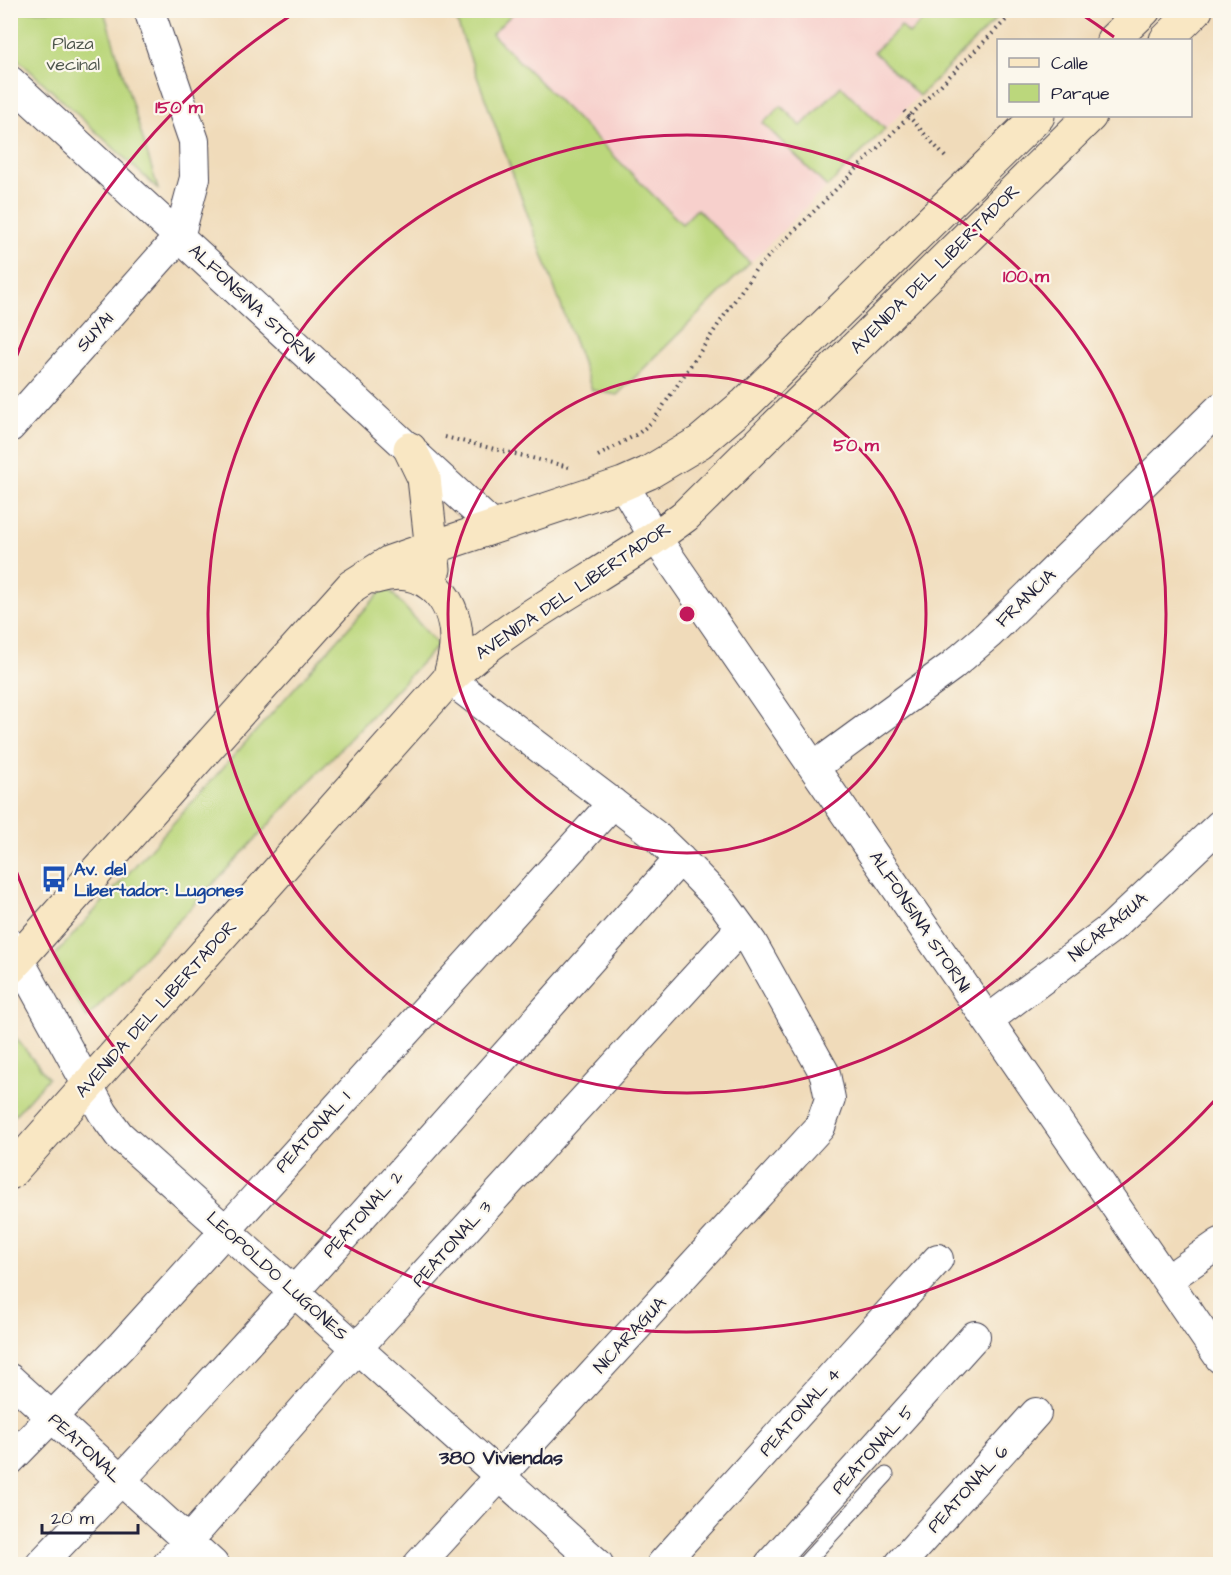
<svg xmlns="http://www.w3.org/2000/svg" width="1231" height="1575" font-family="'Architects Daughter',sans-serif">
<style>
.built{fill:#f7d0cc}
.green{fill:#bbd77c;stroke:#6e7c5c;stroke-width:1.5}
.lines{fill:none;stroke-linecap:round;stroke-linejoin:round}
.lane-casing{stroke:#413e4e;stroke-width:17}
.street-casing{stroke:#413e4e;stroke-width:32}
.secondary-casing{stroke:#413e4e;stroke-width:35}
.path{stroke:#413e4e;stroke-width:4;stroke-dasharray:1.5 4.5;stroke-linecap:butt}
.lane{stroke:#fff;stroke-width:15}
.street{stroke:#fff;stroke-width:30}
.secondary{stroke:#f9e7c3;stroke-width:33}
.ring{fill:none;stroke:#c2185b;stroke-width:3}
.labels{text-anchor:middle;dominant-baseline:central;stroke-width:4.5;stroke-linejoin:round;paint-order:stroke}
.park-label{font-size:18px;fill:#50584e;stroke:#fbf7ec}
.street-label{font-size:18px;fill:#22223b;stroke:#fbf7ec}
.transit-label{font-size:18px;font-weight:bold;fill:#164399;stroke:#fbf7ec;text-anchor:start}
.neighbourhood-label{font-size:20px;font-weight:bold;fill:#22223b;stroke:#fbf7ec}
.centre{fill:#c2185b;stroke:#fbf7ec;stroke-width:3}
.ring-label{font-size:18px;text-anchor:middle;font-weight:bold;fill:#c2185b;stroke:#fbf7ec;stroke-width:4.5;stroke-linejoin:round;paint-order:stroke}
</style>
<rect width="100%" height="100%" fill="#fbf7ec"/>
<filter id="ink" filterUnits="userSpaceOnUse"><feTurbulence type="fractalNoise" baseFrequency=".0167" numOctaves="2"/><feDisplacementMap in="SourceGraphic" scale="12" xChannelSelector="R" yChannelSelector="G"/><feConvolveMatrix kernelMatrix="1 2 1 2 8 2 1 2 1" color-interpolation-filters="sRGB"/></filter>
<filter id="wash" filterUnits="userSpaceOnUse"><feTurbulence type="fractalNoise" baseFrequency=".008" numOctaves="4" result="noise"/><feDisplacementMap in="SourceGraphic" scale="24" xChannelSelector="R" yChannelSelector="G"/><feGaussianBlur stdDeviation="1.35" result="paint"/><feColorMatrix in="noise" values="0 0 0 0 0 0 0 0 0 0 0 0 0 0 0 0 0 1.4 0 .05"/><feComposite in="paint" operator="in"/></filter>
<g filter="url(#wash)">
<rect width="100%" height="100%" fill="#f0dbba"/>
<path class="built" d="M453,11v-1l551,1 -387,384 -25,-5z"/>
<path class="green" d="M933,10l71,1 -85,85 -45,-44 27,-26 8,8z
M10,11h94l54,178 -147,-136z
M453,11h62l-23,23 190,190 15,-15 53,54 -133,132 -25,-5z
M841,86l44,43 -58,58 -64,-64 18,-17 20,20z
M386,586l52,59 -351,373 -33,-62z
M11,1032l37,46 -37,41z"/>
</g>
<g filter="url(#ink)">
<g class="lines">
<g class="lane-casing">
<path id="lane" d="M804,1564l82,-89"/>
</g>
<g class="street-casing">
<path id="street" d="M10,81l484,446
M10,427l169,-190 16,-59 -1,-37 -45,-131
M623,484l26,44 571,830
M814,767l138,-101 36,-31 232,-227
M10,944l93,169 16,22 479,429
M988,1020l123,-92 109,-103
M1167,1280l53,-37
M10,1379l203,185
M10,1460l110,-113 493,-544
M41,1564c219,-228 428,-469 639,-705
M168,1564l189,-216 384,-420
M419,1564l401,-437 10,-28 -5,-25 -73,-131 -29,-40 -34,-35 -33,-32 -207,-157
M662,1564l276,-305
M770,1564l205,-228
M900,1564l136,-151"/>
</g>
<g class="secondary-casing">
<path id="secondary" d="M1113,40l31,-30
M1166,40l30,-30
M410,449l14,29 10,91
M376,577c44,-15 79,17 80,61 1,14 -3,27 -7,41
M10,968l342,-382 38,-24 20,-7 213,-71 25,-11 52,-31 46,-39 292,-287
M10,1173l439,-494c70,-66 160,-105 236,-163l405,-400"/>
</g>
<path class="path" d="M904,111l43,48
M445,437l124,30
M598,456l41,-23 14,-12 103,-152 260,-259"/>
<use href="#lane" class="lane"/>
<use href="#street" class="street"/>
<use href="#secondary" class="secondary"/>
</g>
</g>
<g class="ring">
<circle cx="687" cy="614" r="239"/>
<circle cx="687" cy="614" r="479"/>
<path d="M1216 1099A718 718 0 0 1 12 860M12 368A718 718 0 0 1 296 12M1078 12A718 718 0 0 1 1114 37"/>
</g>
<defs>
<g id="bus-bare" transform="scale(2.07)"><path d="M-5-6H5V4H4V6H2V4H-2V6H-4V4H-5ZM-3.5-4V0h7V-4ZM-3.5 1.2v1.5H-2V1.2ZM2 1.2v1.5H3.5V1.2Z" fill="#1a4fb4" stroke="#fbf7ec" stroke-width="2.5" paint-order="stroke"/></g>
</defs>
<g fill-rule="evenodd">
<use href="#bus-bare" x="54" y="879"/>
</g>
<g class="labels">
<g class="park-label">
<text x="73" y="43">Plaza<tspan x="73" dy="21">vecinal</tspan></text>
</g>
<g class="street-label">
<text transform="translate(935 269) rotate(-45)">AVENIDA DEL LIBERTADOR</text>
<text transform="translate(252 304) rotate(43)">ALFONSINA STORNI</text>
<text transform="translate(95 332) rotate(-48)">SUYAI</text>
<text transform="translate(573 591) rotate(-34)">AVENIDA DEL LIBERTADOR</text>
<text transform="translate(1026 598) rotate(-44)">FRANCIA</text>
<text transform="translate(920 922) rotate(56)">ALFONSINA STORNI</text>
<text transform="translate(1108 927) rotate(-40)">NICARAGUA</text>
<text transform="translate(156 1009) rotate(-48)">AVENIDA DEL LIBERTADOR</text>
<text transform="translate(313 1132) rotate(-48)">PEATONAL 1</text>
<text transform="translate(363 1214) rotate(-48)">PEATONAL 2</text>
<text transform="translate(452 1244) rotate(-48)">PEATONAL 3</text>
<text transform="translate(277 1276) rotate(42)">LEOPOLDO LUGONES</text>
<text transform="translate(630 1335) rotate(-47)">NICARAGUA</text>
<text transform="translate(800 1412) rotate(-48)">PEATONAL 4</text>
<text transform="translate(85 1448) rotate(43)">PEATONAL</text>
<text transform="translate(873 1450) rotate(-48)">PEATONAL 5</text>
<text transform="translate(968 1489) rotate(-48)">PEATONAL 6</text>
</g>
<g class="transit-label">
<text x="74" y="869">Av. del<tspan x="74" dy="21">Libertador: Lugones</tspan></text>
</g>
<g class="neighbourhood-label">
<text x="501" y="1458">380 Viviendas</text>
</g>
</g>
<circle cx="687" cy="614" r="9" class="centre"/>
<g class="ring-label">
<text x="179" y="113">150 m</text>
<text x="1026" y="282">100 m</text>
<text x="856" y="451">50 m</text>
</g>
<rect width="1231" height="1575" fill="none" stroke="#fbf7ec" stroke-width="36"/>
<rect x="997" y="39" width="195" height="78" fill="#fbf7ec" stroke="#a4a2a5" stroke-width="1.5"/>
<rect x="1009" y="58" width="30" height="9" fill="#f9e7c3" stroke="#a4a2a5" stroke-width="1.5"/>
<text x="1051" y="69" font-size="18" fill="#22223b">Calle</text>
<rect x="1009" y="84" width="30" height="18" fill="#bbd77c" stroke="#a4a2a5" stroke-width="1.5"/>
<text x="1051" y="99" font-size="18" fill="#22223b">Parque</text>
<path d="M42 1524v9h96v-9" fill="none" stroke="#22223b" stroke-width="3"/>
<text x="51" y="1524" font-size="18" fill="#22223b" stroke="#fbf7ec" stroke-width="4.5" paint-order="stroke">20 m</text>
</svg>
